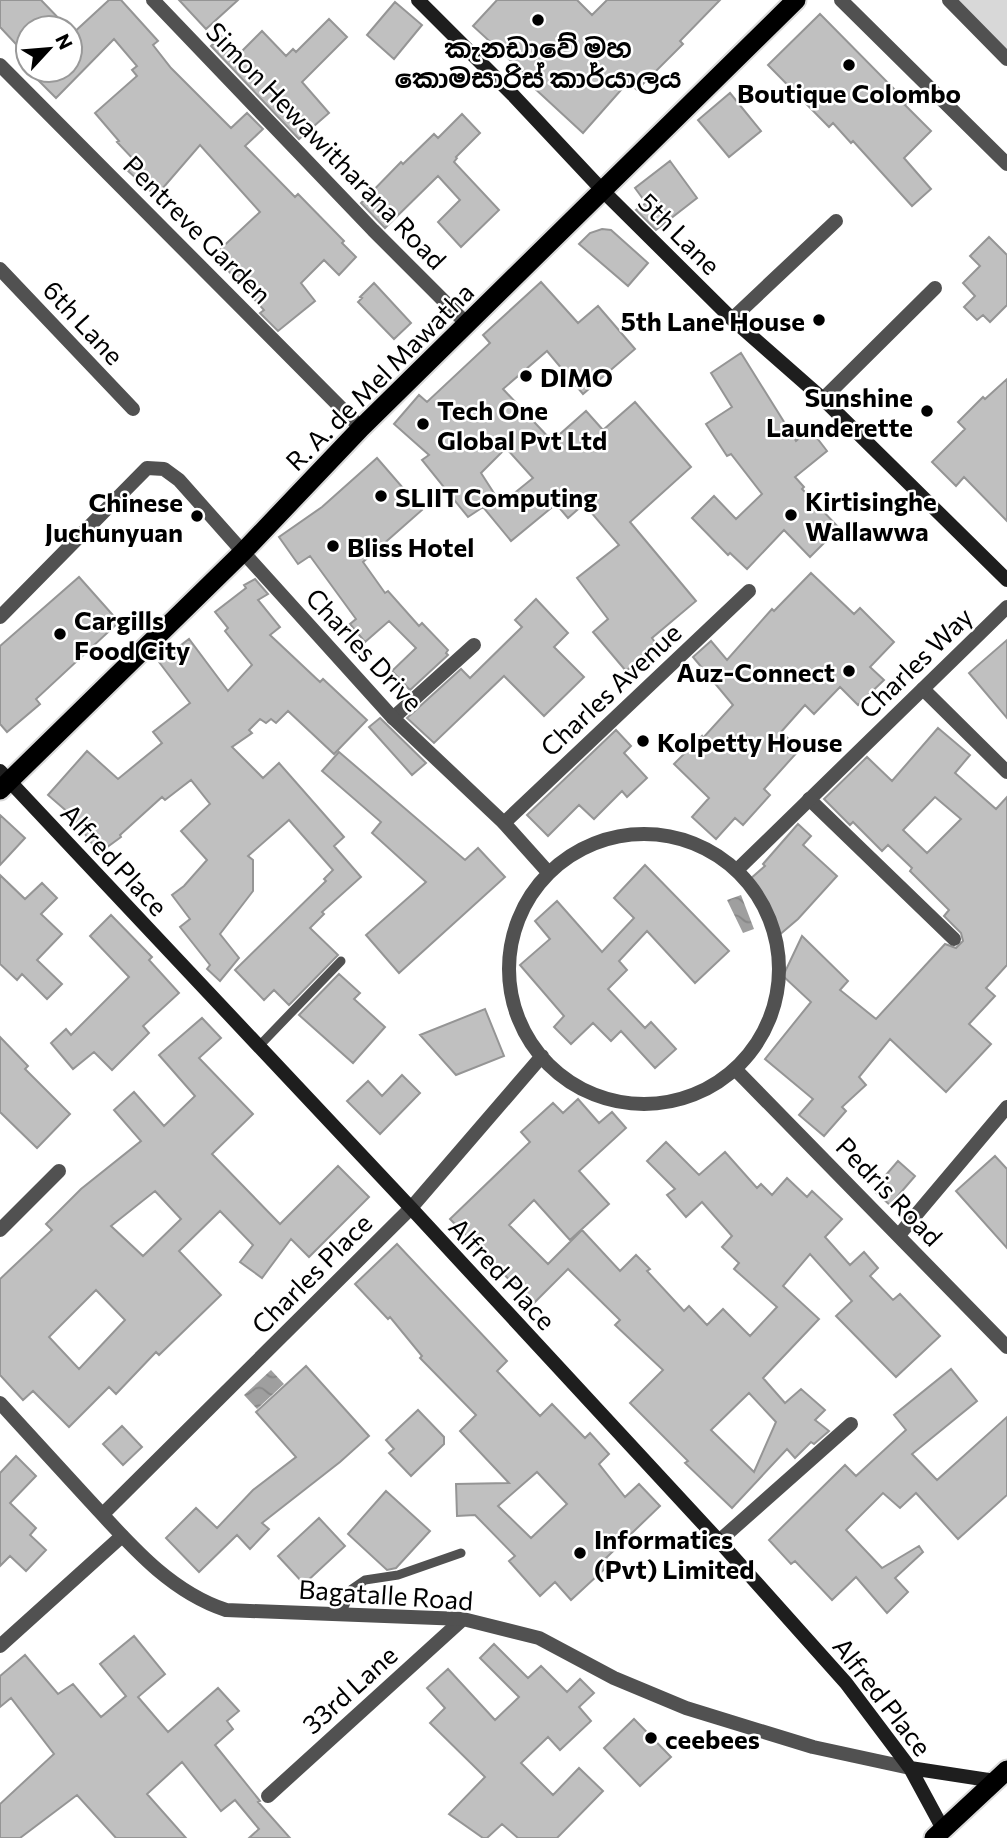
<svg xmlns="http://www.w3.org/2000/svg" width="1007" height="1838" font-family="Commissioner,'Noto Sans Sinhala',sans-serif">
<style>
.garden{fill:#d8d8d8}
.water{fill:url(#water-waves)}
.building{fill:#c0c0c0;stroke:#959595;stroke-width:2;fill-rule:evenodd}
.lines{fill:none;stroke-linecap:round;stroke-linejoin:round}
.trunk-casing{stroke:#dbdbdb;stroke-width:23}
.service{stroke:#515151;stroke-width:9}
.minor{stroke:#515151;stroke-width:14}
.tertiary{stroke:#515151;stroke-width:14}
.secondary{stroke:#1e1e1e;stroke-width:14}
.trunk{stroke:#000;stroke-width:19}
.poi-dot{fill:#000;stroke:#fff;stroke-width:2.5}
.labels{text-anchor:middle;dominant-baseline:central;stroke-width:5;stroke-linejoin:round;paint-order:stroke}
.poi-label{font-size:26px;font-weight:bold;fill:#000;stroke:#fff;text-anchor:start}
.street-label{font-size:26px;fill:#000;stroke:#fff}
</style>
<defs>
<pattern id="water-waves" width="16" height="10" patternUnits="userSpaceOnUse" patternTransform="scale(1.75)"><rect width="16" height="10" fill="#9f9f9f"/><path d="M0 5q4-4 8 0t8 0" fill="none" stroke="#878787"/></pattern>
</defs>
<rect width="100%" height="100%" fill="#fff"/>
<path class="garden" d="M943,0h64v66l-65,-65z"/>
<path class="water" d="M741,895l13,34 -11,4 -16,-33z
M271,1370l13,14 -27,25 -13,-14z"/>
<path class="building" d="M0,0h41l27,28h-40v29l-28,-30z
M109,0h12l37,41 -5,4 18,23 60,60 16,-15 16,16 -18,17 50,51 3,-3 46,47 -2,2 14,14 -17,18 -15,-15 -23,23 14,18 -37,30 -18,-18 4,-3 -50,-55 46,-43 -60,-67 -44,51 -28,-25 8,-9 -19,-20 2,-1 -24,-28 42,-37 -5,-6 5,-4 -23,-27 -58,59 -28,-28h42v-34z
M179,0h59l-32,29z
M497,0h80l15,15 15,-15h113l-40,41 3,3 -46,46 -9,-8 -45,51 -51,-47 3,-3 -62,-57z
M395,2l27,23 -28,34 -27,-24z
M820,14l87,88 -2,3 26,26 -27,27 27,31 -19,17 -59,-65 -2,2 -18,-20 -4,4 -61,-62z
M329,19l18,18 -45,45 27,31 -30,26 -88,-93 10,-10 18,18 23,-23 24,25 7,-7 3,3z
M730,93l31,38 -32,26 -31,-37z
M462,114l18,19 -24,24 1,1 -3,4 45,48 -38,37 -23,-25 22,-22 -22,-24 -53,52 -24,-25 40,-41 2,2 31,-30 4,4z
M670,161l27,37 -41,32 -20,-20 10,-7 -11,-15z
M602,229l9,1 37,33 -20,23 -49,-42 11,-11z
M989,237l18,18v50l-17,17 -7,-7 -6,5 -13,-13 11,-11 -12,-13 17,-17 -10,-10z
M541,282l37,41 20,-17 37,43 -52,45 -36,-43 -44,38 49,52 34,-30 17,19 32,-28 56,65 -61,55 66,79 -44,37 5,7 -31,26 -33,-39 15,-13 -31,-41 42,-33 -35,-41 -16,14 -12,-14 -45,37 -28,-34 -15,10 -46,-57 7,-5 -35,-31 25,-29 8,7 63,-59 -7,-8zM506,448l27,30 -32,26 -20,-31z
M374,283l37,40 -17,16 -36,-37 4,-4 -2,-1z
M741,353l55,88 14,-12 17,22 -32,26 9,10 -2,2 37,39 -29,29 -26,-27 -37,39 -17,-16 -2,2 -36,-37 22,-22 22,23 26,-25 -31,-40 -4,2 -21,-32 26,-17 -21,-34z
M1007,379v142l-43,-44 -8,9 -24,-24 33,-33 -7,-7 25,-25 2,2z
M377,458l45,52 -59,52 22,31 3,-2 31,35 3,-3 26,27 -2,3 2,2 -38,35 -18,-19 24,-23 -27,-27 -24,21 -15,-18 6,-5 -46,-63 -12,8 -19,-27 43,-30z
M811,573l43,41 6,-6 34,34 -24,25 14,13 -26,25 -18,-18 -26,27 -9,-9 -24,27 19,17 -36,40 6,6 -27,30 -8,-7 -19,21 -24,-22 17,-19 -35,-34 28,-28 1,2 30,-33 -40,-48 18,-16 16,19 45,-51 2,2z
M79,577l40,45 -83,77 4,5 -33,28 -7,-8v-78z
M255,579l13,15 -10,6 22,27 -10,8 50,47 3,-3 44,41 -33,34 -46,-43 -12,12 -5,-4 -5,4 -6,-4 -11,11 3,3 -20,14 31,31 16,-15 65,74 -10,9 27,31 -39,35 2,2 -14,14 28,27 -49,50 -15,-15 -10,10 -29,-30 91,-89 -2,-2 9,-9 -44,-50 -41,36 5,4v31l-33,43 19,24 -19,23 -13,-12 3,-4 -30,-38 10,-8 -18,-24 12,-9 23,-26 -26,-29 29,-27 -19,-24 -26,20 -3,-3 -42,38 1,2 -22,16 -28,-38 -23,-20 39,-44 31,28 44,-36 -9,-11 37,-29 -31,-41 30,-23 39,52 24,-26 -27,-34 3,-3 -13,-16 31,-24 -2,-3z
M536,599l32,34 -14,14 30,30 -40,39 -40,-40 -70,67 -27,-25 54,-49 9,9 52,-51 -7,-7z
M1007,640v78l-38,-45z
M380,718l46,45 -14,12 -43,-48z
M938,728l32,27 -15,18 41,36 11,-12v168l-21,23 9,8 -26,28 22,20 -45,48 -56,-53 -31,38 7,8 -24,22 4,4 -22,25 -25,-21 14,-16 -48,-40 46,-57 -28,-26 19,-40 46,45 -8,9 36,29 69,-75 11,4 7,-7 -2,-8 -17,-17 5,-6 -39,-39 2,-3 -24,-23 -6,6 -29,-29 -3,3 -26,-26 43,-42 25,24zM935,797l26,22 -34,34 -24,-23z
M616,730l15,16 -7,7 23,25 -20,19 -5,-6 -28,28 -15,-14 -31,31 -21,-21z
M339,752l126,108 13,-12 27,29 -106,96 -33,-38 60,-53 -54,-49 9,-11 -59,-51z
M0,815l25,23 -25,27z
M798,824l13,12 -8,9 34,31 -39,43 -20,17 -12,-31 -17,-25 16,-14 -2,-2z
M645,865l84,86 -34,32 -48,-52 -28,30 8,9 -19,19 37,39 6,-6 25,27 -21,19 -34,-37 -10,10 -18,-18 -22,21 -17,-17 10,-11 -44,-51 30,-26 -15,-18 22,-20 45,51 32,-34 -20,-20z
M0,875l25,24 17,-16 15,15 -16,16 21,20 -25,26 25,24 -15,15 -25,-25 -5,6 -17,-16z
M111,915l41,42 -3,3 30,33 -36,33 6,7 -37,37 -18,-18 -21,17 -22,-26 15,-14 5,6 58,-58 -39,-41z
M339,974l21,19 -6,6 31,28 -32,36 -54,-48z
M485,1009l19,47 -48,19 -36,-40z
M202,1018l19,20 -22,20 54,56 -41,40 68,70 58,-58 31,31 -60,60 -18,-18 -29,39 -22,-16 13,-17 -33,-34 -41,40 42,44 -62,60 -3,-3 -40,42 -7,-7 -40,40 -36,-36 -10,9 -23,-25v-96l52,-49 -6,-6 35,-35 60,-48 -27,-31 20,-18 30,34 31,-30 -36,-41zM155,1191l26,28 -38,37 -32,-30zM96,1290l29,30 -46,49 -30,-32z
M0,1037l28,29 -3,3 45,45 -33,34 -37,-36z
M402,1075l18,18 -40,41 -33,-33 21,-20 14,15z
M578,1099l21,24 13,-11 14,16 -47,43 30,33 -39,36 -36,-40 -25,25 39,39 34,-34 38,41 16,-16 14,14 -3,2 37,40 5,-5 18,19 16,-16 27,27 27,-29 -43,-38 5,-6 -17,-16 10,-11 -30,-34 -16,15 -19,-22 8,-6 -28,-28 19,-19 33,33 26,-23 32,36 4,-4 11,11 15,-17 20,19 5,-6 30,28 -17,18 25,28 14,-13 14,16 -8,8 23,24 7,-6 40,42 -44,41 -60,-61 16,-15 -42,-47 -27,32 36,33 -56,59 22,25 16,-14 24,21 -10,10 14,11 -15,13 -3,-2 -16,16 -8,-9 -55,59 -47,-45 3,-2 -58,-58 33,-33 -48,-45 5,-5 -52,-51 -35,35 -83,-85 80,-77 -9,-10 32,-29 10,10zM749,1393l27,29 -22,50 -43,-42z
M995,1156l12,13v79l-51,-57z
M898,1161l17,15 -25,29 -17,-15z
M397,1244l110,117 -10,10 43,45 12,-12 33,34 5,-5 19,21 -10,10 26,33 14,-13 21,22 -54,52 5,5 -40,37 -16,-18 -15,14 -31,-35 6,-5 -40,-41 -18,1 -1,-32 53,-1 -49,-52 16,-16 -56,-57 2,-2 -32,-39 -2,2 -33,-35zM537,1472l30,32 -36,34 -33,-32z
M306,1366l63,70 -29,26 -78,61 7,6 -19,20 -13,-14 -38,37 -33,-34 30,-30 21,20 36,-38 43,-33 -40,-45z
M951,1369l26,32 -65,53 25,26 70,-63v78l-49,44 -42,-46 -16,15 -17,-15 -37,37 36,38 37,-22 4,6 -28,26 13,14 -21,21 -31,-36 -24,23 -37,-39 -4,3 -22,-24 76,-75 11,11 50,-46 -12,-15z
M418,1410l26,27v7l-33,32 -22,-23 5,-4 -8,-9z
M122,1426l20,21 -19,18 -20,-21z
M16,1456l20,20 -26,27 26,25 -6,7 16,15 -20,21 -16,-15 -10,10v-93z
M386,1491l44,40 -34,37 -9,2 -39,-36z
M319,1518l26,28 -41,38 -26,-28z
M134,1636l31,38 -27,23 30,35 50,-44 21,23 -12,10 6,8 -18,16 45,56 -2,1 32,36h-41l10,-9 -24,-29 -14,11 -39,-49 -35,32 39,44h-70l-39,-43 -57,43h-20v-34l54,-50 -43,-56 -11,9v-31l25,-21 33,39 15,-10 28,33 25,-21 -26,-32z
M494,1644l34,34 13,-12 26,26 13,-13 14,14 -15,14 12,14 -31,29 -12,-13 -27,26 32,32 26,-27 24,23 -46,47h-39l-16,-14 -15,14h-4l-34,-24 36,-37 -55,-54 15,-15 -18,-20 21,-19 47,51 24,-23 -39,-39z
M634,1719l37,38 -31,29 -36,-38z"/>
<g class="lines">
<g class="trunk-casing">
<path id="trunk" d="M0,790l243,-238 118,-124 435,-428
M934,1838l73,-68"/>
</g>
<path class="service" d="M258,1047l83,-86
M341,1614l11,-25 13,-9 33,-5 63,-22"/>
<path class="minor" d="M153,0l220,230 94,94
M841,0l166,164
M949,0l58,59
M0,65l361,363
M0,269l133,140
M732,319l104,-98
M823,399l112,-111
M0,617l147,-149 17,1 15,11 64,72
M923,689l84,83
M393,718l81,-73
M809,799l145,140
M504,823l245,-232
M0,1230l59,-59
M899,1235l108,-128
M719,1541l132,-117
M0,1646l122,-110
M268,1796l195,-177"/>
<path class="tertiary" d="M243,552l150,166 111,105 43,48
M509 969a135 135 0 1 1 270 0a135 135 0 1 1-270 0Z
M737,870l270,-263
M736,1070l271,277
M0,1403c29,32 59,64 88,96 40,43 80,92 138,111l237,9 76,19 75,40 72,30 127,39 97,21
M103,1514l308,-306 131,-152"/>
<path class="secondary" d="M418,0l95,95 91,97 128,127 91,80 184,181
M0,771l411,437 308,333 127,142 64,85 33,61
M910,1768l85,13"/>
<use href="#trunk" class="trunk"/>
</g>
<g class="poi-dot">
<circle cx="538" cy="20" r="7"/>
<circle cx="849" cy="65" r="7"/>
<circle cx="819" cy="320" r="7"/>
<circle cx="526" cy="376" r="7"/>
<circle cx="927" cy="411" r="7"/>
<circle cx="423" cy="424" r="7"/>
<circle cx="381" cy="496" r="7"/>
<circle cx="791" cy="515" r="7"/>
<circle cx="197" cy="516" r="7"/>
<circle cx="333" cy="546" r="7"/>
<circle cx="60" cy="634" r="7"/>
<circle cx="849" cy="671" r="7"/>
<circle cx="643" cy="741" r="7"/>
<circle cx="580" cy="1553" r="7"/>
<circle cx="651" cy="1738" r="7"/>
</g>
<g class="labels">
<g class="poi-label">
<text x="538" y="47" text-anchor="middle">කැනඩාවේ මහ<tspan x="538" dy="30">කොමසාරිස් කාර්යාලය</tspan></text>
<text x="849" y="92" text-anchor="middle">Boutique Colombo</text>
<text x="805" y="320" text-anchor="end">5th Lane House</text>
<text x="540" y="376">DIMO</text>
<text x="913" y="396" text-anchor="end">Sunshine<tspan x="913" dy="30">Launderette</tspan></text>
<text x="437" y="409">Tech One<tspan x="437" dy="30">Global Pvt Ltd</tspan></text>
<text x="395" y="496">SLIIT Computing</text>
<text x="805" y="500">Kirtisinghe<tspan x="805" dy="30">Wallawwa</tspan></text>
<text x="183" y="501" text-anchor="end">Chinese<tspan x="183" dy="30">Juchunyuan</tspan></text>
<text x="347" y="546">Bliss Hotel</text>
<text x="74" y="619">Cargills<tspan x="74" dy="30">Food City</tspan></text>
<text x="835" y="671" text-anchor="end">Auz-Connect</text>
<text x="657" y="741">Kolpetty House</text>
<text x="594" y="1538">Informatics<tspan x="594" dy="30">(Pvt) Limited</tspan></text>
<text x="665" y="1738">ceebees</text>
</g>
<g class="street-label">
<text transform="translate(327 145) rotate(46)">Simon Hewawitharana Road</text>
<text transform="translate(198 229) rotate(45)">Pentreve Garden</text>
<text transform="translate(680 233) rotate(45)">5th Lane</text>
<text transform="translate(84 322) rotate(47)">6th Lane</text>
<text transform="translate(379 376) rotate(-45)">R. A. de Mel Mawatha</text>
<text transform="translate(365 649) rotate(47)">Charles Drive</text>
<text transform="translate(915 662) rotate(-44)">Charles Way</text>
<text transform="translate(610 689) rotate(-43)">Charles Avenue</text>
<text transform="translate(115 859) rotate(47)">Alfred Place</text>
<text transform="translate(890 1191) rotate(46)">Pedris Road</text>
<text transform="translate(311 1273) rotate(-45)">Charles Place</text>
<text transform="translate(503 1273) rotate(47)">Alfred Place</text>
<text transform="translate(386 1594) rotate(4)">Bagatalle Road</text>
<text transform="translate(349 1689) rotate(-42)">33rd Lane</text>
<text transform="translate(883 1696) rotate(52)">Alfred Place</text>
</g>
</g>
<g transform="translate(49 49) rotate(64)"><circle r="33" fill="#ffffff" stroke="#999999" stroke-width="2"/>
<path d="M0-5L12 26L0 18L-12 26Z" fill="#000000"/>
<text y="-10" font-size="19" font-weight="bold" text-anchor="middle" fill="#000000">N</text>
</g>
</svg>
